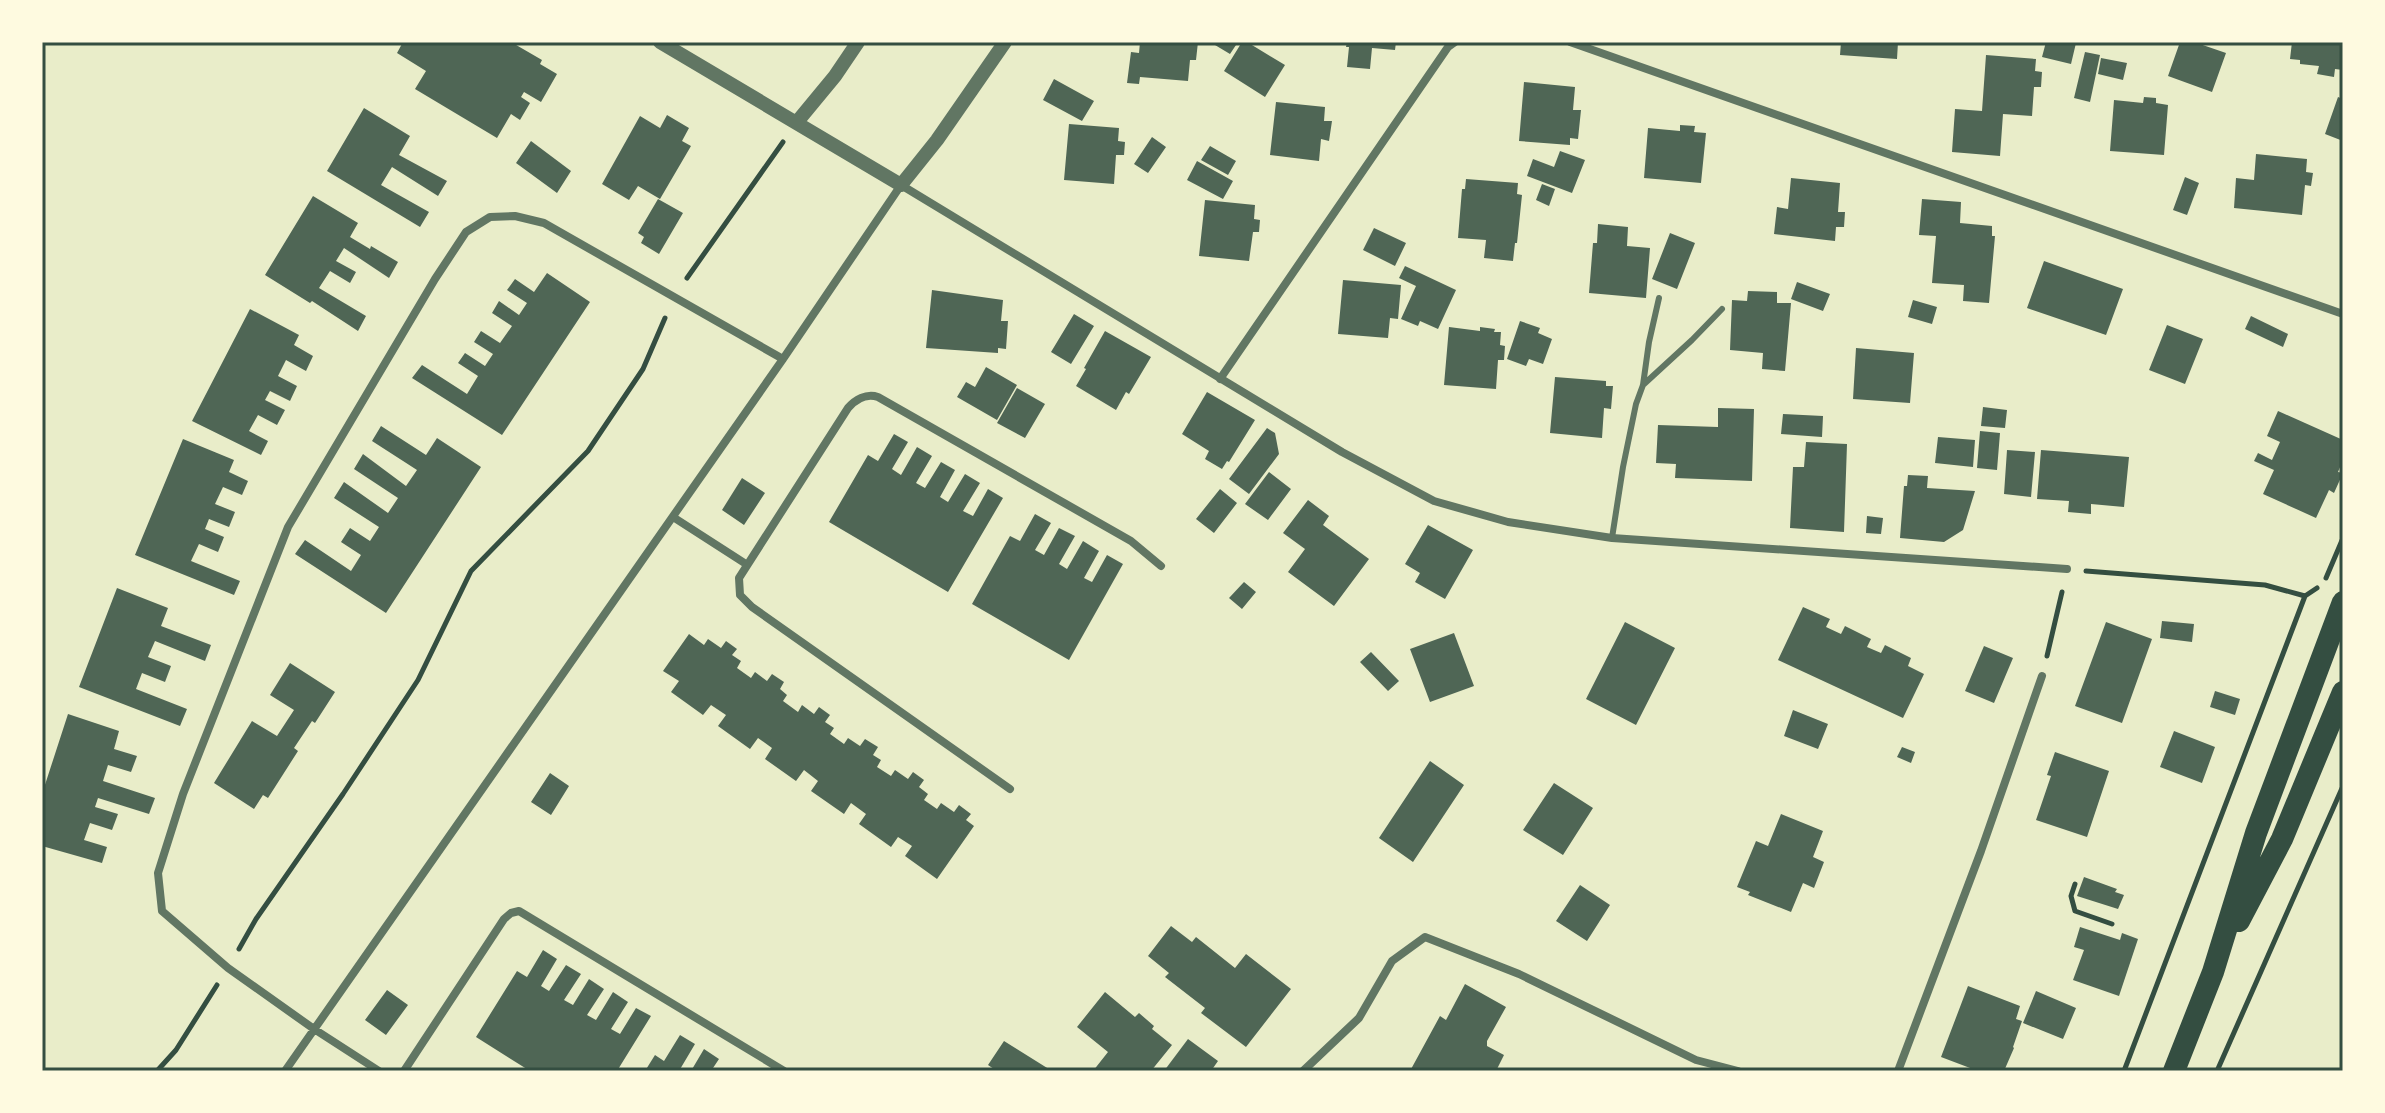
<svg xmlns="http://www.w3.org/2000/svg" width="2385" height="1113" font-family="Spectral,serif">
<style>
.building{fill:#4f6655}
.lines{fill:none;stroke-linecap:round;stroke-linejoin:round}
.path{stroke:#344e41;stroke-width:5}
.service{stroke:#617663;stroke-width:6}
.minor{stroke:#617663;stroke-width:8}
.tertiary{stroke:#617663;stroke-width:14}
.trunk{stroke:#344e41;stroke-width:22}
.neatline{fill:none;stroke:#344e41;stroke-width:3}
</style>
<rect width="100%" height="100%" fill="#e9edc9"/>
<path class="building" d="M403,42h108l31,18 -2,4 17,10 -16,28 -17,-10 -3,5 9,6 -10,17 -9,-6 -14,24 -82,-49 11,-18 -29,-18z
M1140,42h58l-2,18h-6l-2,21 -48,-4 -1,7 -12,-1 4,-31 8,1z
M1210,42h28l-8,12z
M1242,42h5l38,23 -20,32 -41,-26z
M1347,42h49l-1,8 -23,-2 -2,21 -23,-2 2,-20h-3z
M1841,42h57l-1,17 -57,-4z
M2046,42l30,1 -5,21 -29,-7z
M2180,42h14l32,11 -14,39 -44,-16z
M2292,42h51v28l-8,-1 -1,8 -17,-3 2,-8 -19,-2v-4l-10,-1z
M2085,52l15,3 -10,47 -16,-4z
M1986,55l50,4 -1,12 7,1 -1,15h-7l-2,29 -29,-2 -3,42 -48,-4 3,-43 27,2z
M2101,58l26,5 -4,17 -25,-6z
M1054,79l40,22 -12,20 -39,-21z
M1524,82l51,5 -2,23h8l-3,29 -8,-1v7l-51,-4z
M2144,97l12,1v5l12,2 -4,50 -54,-4 4,-51 29,3z
M2338,97l5,2v42l-18,-7z
M1276,102l49,5 -1,14h8l-3,20 -8,-2 -2,22 -49,-6z
M364,108l46,28 -11,19 48,26 -9,15 -46,-29 -11,18 48,27 -9,15 -93,-56z
M667,115l22,13 -7,13 9,5 -31,53 -22,-13 -9,14 -27,-16 38,-68 20,12z
M1069,124l50,4 -1,13 7,1 -1,13h-8l-2,29 -50,-4z
M1680,125l15,1 -1,6 12,1 -5,50 -57,-5 4,-50 32,3z
M1152,137l14,10 -18,26 -14,-9z
M531,141l40,30 -14,22 -41,-30z
M1210,146l26,15 -8,14 -27,-15z
M1560,151l25,9 -13,33 -45,-17 6,-17 21,8z
M2256,154l51,5 -1,13 7,1 -2,13 -6,-1 -3,30 -68,-7 2,-30 18,2z
M1197,161l36,20 -10,18 -36,-19z
M2185,177l14,6 -12,32 -14,-5z
M1791,178l49,5 -2,29h7l-1,15h-8l-1,14 -61,-7 3,-27 11,2z
M1466,179l52,4 -1,11 5,1 -5,48h-2l-2,18 -29,-3 2,-18 -28,-2 4,-49h3z
M1542,184l13,5 -6,17 -13,-6z
M313,196l45,27 -8,14 20,12 1,-3 27,16 -9,16 -45,-30 -8,13 20,11 -6,11 -20,-12 -11,17 47,28 -8,15 -46,-30 -2,2 -45,-28z
M658,199l25,14 -24,41 -18,-11 3,-6 -6,-4z
M1922,199l39,3 -1,21 32,3v10h3l-6,67 -26,-2 1,-16 -32,-2 4,-47 -17,-1z
M1205,200l50,5 -1,14 6,1 -1,12h-6l-4,29 -50,-5z
M1598,224l30,3 -1,19 23,2 -4,50 -57,-5 4,-50h4z
M1374,228l32,15 -11,23 -32,-16z
M1670,233l25,10 -18,46 -25,-10z
M2044,261l79,28 -17,46 -79,-27z
M1405,266l51,24 -18,39 -18,-8 -2,5 -17,-7 15,-33 -17,-8z
M547,273l43,29 -88,133 -90,-57 10,-13 45,29 11,-18 -20,-13 7,-10 20,13 8,-12 -19,-12 7,-11 19,12 12,-17 -20,-13 7,-12 20,14 8,-12 -20,-13 8,-11 19,13z
M1343,280l58,5 -3,34 -8,-1 -2,20 -50,-4z
M1797,282l33,12 -7,17 -32,-12z
M932,290l71,10 -2,21h7l-2,28 -8,-1v5l-72,-5z
M1748,291l29,1v11h14l-6,68 -23,-2 1,-16 -33,-3 2,-50 15,1z
M1913,300l24,7 -5,17 -24,-7z
M250,309l49,26 -5,10 19,11 -7,15 -20,-11 -8,16 19,10 -7,15 -20,-10 -5,9 20,10 -8,15 -19,-10 -9,16 19,10 -7,14 -69,-34z
M1074,314l20,12 -23,38 -20,-12z
M2251,316l37,18 -5,13 -38,-18z
M1520,321l20,7 -2,5 14,6 -9,25 -14,-5 -3,7 -19,-7z
M2167,325l36,14 -18,45 -36,-14z
M1449,327l31,4v-4l15,2 -1,3h7l-1,13 5,1 -1,14h-6l-2,29 -52,-4z
M1105,331l46,26 -22,37 -3,-2 -10,18 -40,-24 10,-17 -2,-1z
M1856,348l58,5 -4,50 -57,-4z
M986,367l31,18 -20,35 -40,-23 9,-15 9,5z
M1555,377l51,4v5h7l-2,23 -7,-1 -2,30 -52,-5z
M1017,388l28,16 -20,34 -28,-15z
M1207,392l48,28 -26,42 -2,-1 -5,8 -17,-10 4,-8 -27,-17z
M1983,407l24,3 -2,18 -24,-2z
M1718,408l36,1 -2,72 -77,-3 1,-14 -20,-1 2,-38 60,2z
M2278,411l65,29v20l-5,12 5,1 -9,20 -5,-3 -13,28 -53,-24 11,-24 -20,-9 4,-8 14,7 8,-18 -13,-6z
M1783,414l40,2 -1,21 -41,-3z
M381,426l45,29 11,-17 44,29 -95,146 -91,-59 10,-14 46,31 10,-16 -20,-13 9,-14 20,13 9,-14 -45,-29 10,-16 44,31 10,-15 -44,-29 9,-15 43,32 11,-16 -45,-29z
M1267,428l8,5 4,21 -30,40 -20,-15z
M1980,431l20,2 -3,37 -20,-2z
M894,434l14,8 -16,27 9,6 16,-28 15,9 -16,27 9,5 16,-26 14,8 -15,27 8,5 17,-28 15,9 -17,28 10,5 15,-27 15,9 -55,94 -119,-70 39,-67 10,6z
M1938,437l37,3 -2,27 -38,-4z
M183,439l51,21 -5,12 19,9 -6,14 -19,-8 -8,17 20,8 -6,15 -20,-8 -4,10 19,8 -6,15 -19,-8 -8,17 49,20 -6,14 -99,-40z
M1806,442l41,2 -3,88 -54,-4 3,-61h11z
M2007,450l28,2 -4,45 -27,-3z
M2041,450l88,7 -5,50 -33,-3v10l-23,-2 1,-11 -32,-2z
M1269,472l22,17 -23,31 -23,-16z
M1908,475l20,1 -1,12 48,3 -12,39 -19,12 -44,-4 4,-52h3z
M742,478l23,15 -21,32 -22,-15z
M1220,489l17,14 -23,30 -18,-14z
M1308,500l21,16 -6,9 46,34 -35,47 -46,-34 17,-23 -22,-16z
M1035,514l16,9 -16,27 9,5 15,-27 16,8 -16,28 8,5 16,-28 16,10 -15,27 8,4 15,-27 16,9 -54,96 -97,-56 38,-68 10,5z
M1867,516l16,2 -2,16 -15,-1z
M1428,525l45,25 -28,49 -30,-17 5,-9 -15,-9z
M1244,582l12,10 -14,17 -13,-11z
M117,588l51,20 -7,18 50,19 -6,16 -50,-20 -7,16 23,9 -6,16 -23,-9 -6,16 51,20 -7,17 -101,-39z
M1803,607l27,12 -4,8 15,7 4,-8 26,13 -4,8 14,6 4,-8 26,13 -3,8 16,8 -21,44 -125,-58z
M2162,621l32,3 -2,18 -32,-4z
M1625,622l50,26 -39,77 -50,-26z
M2106,622l46,17 -30,84 -47,-17z
M1454,633l20,53 -44,16 -20,-53z
M689,634l15,11 4,-6 13,9 5,-7 11,8 -5,6 9,6 -4,7 14,10 4,-6 12,9 5,-7 12,8 -4,7 7,6 -4,6 15,11 4,-7 12,9 5,-7 11,8 -5,7 9,6 -4,6 14,10 4,-6 12,8 5,-7 13,8 -5,8 8,5 -4,7 14,9 4,-6 13,9 5,-7 11,8 -5,7 9,7 -4,6 13,9 4,-6 13,9 5,-7 12,9 -5,6 8,6 -37,53 -32,-23 7,-10 -14,-9 -7,10 -32,-23 7,-10 -15,-11 -7,11 -33,-23 7,-10 -14,-11 -8,11 -31,-22 7,-11 -14,-10 -8,11 -32,-23 8,-11 -15,-10 -8,10 -32,-23 8,-11 -16,-10z
M1984,646l29,12 -19,45 -29,-12z
M1371,652l28,29 -11,10 -28,-29z
M290,663l45,29 -20,31 -3,-2 -18,27 4,3 -30,47 -5,-3 -9,14 -40,-26 38,-62 25,15 17,-26 -24,-15z
M2215,691l25,8 -5,16 -25,-8z
M1793,710l35,14 -10,25 -34,-13z
M68,714l51,17 -5,18 23,7 -6,16 -23,-7 -5,16 52,17 -6,16 -51,-16 -3,9 23,7 -6,16 -22,-7 -6,17 23,7 -5,16 -60,-17v-52z
M2174,731l41,16 -13,36 -42,-16z
M1902,747l13,5 -4,11 -14,-6z
M2055,752l54,19 -22,66 -51,-17 15,-44 -4,-1z
M1430,761l34,24 -51,77 -34,-24z
M550,773l19,13 -18,29 -20,-13z
M1554,783l39,25 -30,47 -40,-25z
M1781,814l42,17 -10,26 11,5 -10,26 -11,-5 -12,29 -43,-17 2,-3 -13,-5 19,-46 12,5z
M2084,877l33,12 -2,3 9,3 -6,14 -41,-13z
M1580,885l30,20 -23,36 -31,-20z
M1171,926l21,16 4,-5 39,31 11,-14 45,35 -45,58 -45,-34 4,-5 -40,-31 4,-4 -21,-17z
M2080,927l40,13 2,-7 16,6 -19,57 -46,-16 11,-30 -10,-3z
M543,950l14,9 -16,27 8,5 17,-26 15,9 -17,26 9,5 16,-26 15,10 -17,26 9,5 17,-28 15,10 -17,27 9,5 16,-26 15,8 -34,55h-87l-54,-34 41,-66 10,6z
M1465,984l41,23 -19,34v5l17,9 -8,16h-86l30,-55 6,4z
M1968,986l52,20 -4,13 6,2 -9,26 1,1 -10,23h-26l-37,-14z
M387,990l21,15 -22,30 -21,-15z
M2036,991l40,17 -13,31 -40,-16z
M1105,992l30,25 4,-4 15,13 -2,3 20,16 -21,26h-58l15,-19 -31,-25z
M680,1035l15,9 -16,27h-34l10,-16 9,6z
M1188,1039l30,22 -7,10h-47z
M1004,1041l48,30h-55l-9,-6z
M704,1049l15,10 -8,12h-20z"/>
<g class="lines">
<path class="path" d="M687,278l96,-136
M2086,571l179,14 40,11
M2326,578l17,-40
M2047,656l15,-64
M2075,884l-4,12 4,15 37,13
M239,949l17,-30 87,-125 75,-114 53,-109 117,-120 55,-82 22,-51
M157,1071l19,-21 41,-65
M2124,1071l181,-475 12,-8
M2217,1071l126,-285"/>
<path class="service" d="M1643,385l49,-45 30,-31
M1612,538l11,-71 13,-63 7,-19 6,-43 10,-44"/>
<path class="minor" d="M1570,42l773,272
M1220,379l228,-332 7,-5
M673,517l73,47
M1010,789l-258,-182 -12,-12 -1,-17 109,-170c7,-8 18,-15 30,-11l253,144 30,25
M285,1071l498,-712 118,-174 441,267 92,49 74,21 104,16 455,31
M379,1071l-65,-42 -86,-61 -66,-57 -4,-38 25,-79 105,-267 147,-248 31,-47 24,-15 25,-1 29,7 239,136
M404,1071l100,-152 7,-6 8,-2 265,160
M1303,1071l56,-53 33,-57 33,-24 94,37 177,86 42,11
M1898,1071l83,-220 61,-175"/>
<path class="tertiary" d="M660,42l241,143 36,-45 68,-98
M797,122l38,-46 23,-34"/>
<path class="trunk" d="M2239,921l43,-82 61,-147
M2174,1071l39,-99 43,-139 87,-231"/>
</g>
<rect width="2385" height="1113" fill="none" stroke="#fefae0" stroke-width="88"/>
<rect x="44" y="44" width="2297" height="1025" class="neatline"/>
</svg>
